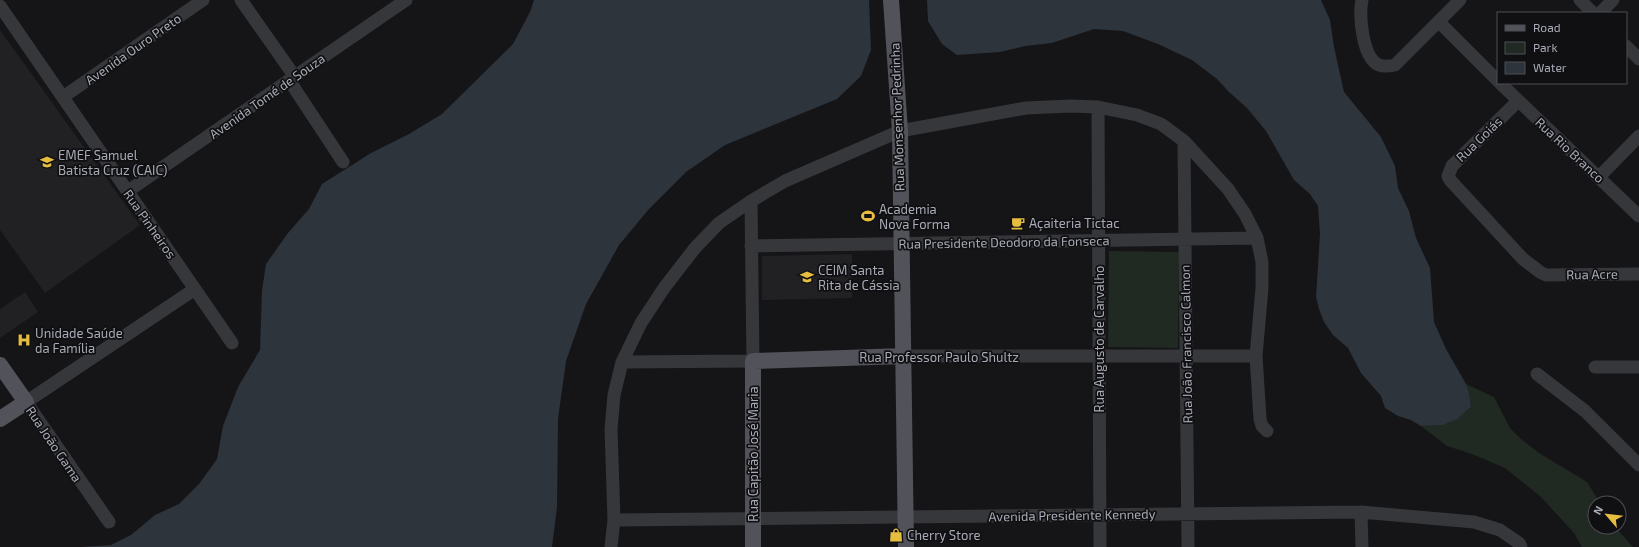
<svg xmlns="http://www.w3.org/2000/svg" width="1639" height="547" font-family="'Exo 2',sans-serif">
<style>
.built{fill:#212124}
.green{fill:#212923}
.water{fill:#2e343c}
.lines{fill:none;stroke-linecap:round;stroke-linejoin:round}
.minor{stroke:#36373b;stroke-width:13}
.major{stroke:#52535a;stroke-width:16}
.labels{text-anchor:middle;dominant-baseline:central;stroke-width:3.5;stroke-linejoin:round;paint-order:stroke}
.street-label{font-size:13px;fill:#a8abb6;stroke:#101012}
.poi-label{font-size:13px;fill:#a8abb6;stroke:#101012;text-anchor:start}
</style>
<rect width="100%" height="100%" fill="#151517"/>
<path class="built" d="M0,30l140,195 -95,68 -45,-63z
M852,254v44l-90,2v-44z
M25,292l13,20 -38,26v-29z"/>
<path class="green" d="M1109,251l70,1 -1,96 -70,-1z
M1466,384l28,13 16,31 10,10 19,15 48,29 13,21h-5v24h20l18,20h-51l-8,-14 -33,-36 -36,-29 -33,-14 -25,-8 -26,-20c25,-1 31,-2 50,-19l-2,-14z"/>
<path class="water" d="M534,0h335l2,50 -10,26 -24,23 -112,46 -39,27 -37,37 -30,36 -33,59 -20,57 -8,58 -1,88 -5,40h-471l30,-2 20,-10 24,-20 24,-11 20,-20 18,-25 6,-33 15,-39 22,-37 2,-59 4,-27 22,-31 21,-24 13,-25 49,-31 38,-19 33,-20 71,-70 17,-32z
M927,0h394l9,20 4,27 10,45 37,45 14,29 3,22 11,23 7,27 14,30 4,54 12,27 20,35 3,9 2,14 -14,12 -14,6 -22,1 -10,-6 -13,-4 -13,-8 -4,-12 -20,-23 -13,-25 -15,-13 -9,-13 -5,-13 -3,-12 4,-63 -2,-28 -8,-12 -16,-14 -28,-49 -19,-23 -18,-16 -12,-13 -25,-19 -34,-16 -35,-13 -29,-2 -42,14 -27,3 -25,6 -43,3 -15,-11 -14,-23z"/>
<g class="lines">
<path class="minor" d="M241,0l54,77
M1362,0c-3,15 0,58 17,65 5,2 11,1 16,0l65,-65
M1580,0l13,13
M0,6l232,337
M1600,13l13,-13
M1439,22l59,59
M1626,46l13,13
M289,80l54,82
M1500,83l139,133
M63,97l140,-97
M1518,101l-66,65 -4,10 2,4 73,79 17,13 6,3 93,-1
M1098,107l2,440
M1184,141l4,406
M1599,177l40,-41
M128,191l278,-191
M751,246l506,-8
M904,356h352
M622,362l131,-1 -2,-160
M1595,367h44
M1537,374l48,37 54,54
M1361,512l1,35
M614,520l747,-8 113,10 26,8 19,13 2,4
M109,522l-83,-120 169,-113
M611,547l3,-27 -3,-91 3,-34 8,-33 19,-39 23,-35 31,-40 24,-25 32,-22 34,-20 115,-50 126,-23 44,-2 28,1 39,8 24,9 23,17 44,48 17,25 12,24 5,24v26l-6,68 4,63 2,7 5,5"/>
<path class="major" d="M891,0l9,131 6,416
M0,365l26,37 -26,17
M753,547v-186l151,-5"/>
</g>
<defs>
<g id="school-bare" transform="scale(1.08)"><path d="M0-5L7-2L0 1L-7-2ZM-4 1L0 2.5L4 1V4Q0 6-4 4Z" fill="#e5bd3f" stroke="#101012" stroke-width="2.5" paint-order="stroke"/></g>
<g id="stadium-bare" transform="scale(1.08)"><path d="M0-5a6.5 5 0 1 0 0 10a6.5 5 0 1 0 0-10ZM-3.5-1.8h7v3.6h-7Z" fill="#e5bd3f" stroke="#101012" stroke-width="2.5" paint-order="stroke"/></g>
<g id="cafe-bare" transform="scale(1.08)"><path d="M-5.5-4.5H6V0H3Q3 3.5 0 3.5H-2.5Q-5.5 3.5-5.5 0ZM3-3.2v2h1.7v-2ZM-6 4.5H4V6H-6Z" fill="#e5bd3f" stroke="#101012" stroke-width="2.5" paint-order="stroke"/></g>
<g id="hospital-bare" transform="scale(1.08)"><path d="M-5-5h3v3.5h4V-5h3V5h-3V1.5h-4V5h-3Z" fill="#e5bd3f" stroke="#101012" stroke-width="2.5" paint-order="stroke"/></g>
<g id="shop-bare" transform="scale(1.08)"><path d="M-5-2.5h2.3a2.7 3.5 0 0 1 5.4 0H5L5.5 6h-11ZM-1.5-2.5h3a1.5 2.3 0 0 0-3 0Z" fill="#e5bd3f" stroke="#101012" stroke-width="2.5" paint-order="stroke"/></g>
</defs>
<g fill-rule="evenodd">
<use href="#school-bare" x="47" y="162"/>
<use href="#stadium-bare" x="868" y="216"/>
<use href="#cafe-bare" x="1018" y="223"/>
<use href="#school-bare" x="807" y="277"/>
<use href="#hospital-bare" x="24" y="340"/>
<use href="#shop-bare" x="896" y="535"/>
</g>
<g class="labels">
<g class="street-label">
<text transform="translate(133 49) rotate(-35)">Avenida Ouro Preto</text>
<text transform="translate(267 96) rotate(-35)">Avenida Tomé de Souza</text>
<text transform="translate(897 117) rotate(-92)">Rua Monsenhor Pedrinha</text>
<text transform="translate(1479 139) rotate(-44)">Rua Goiás</text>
<text transform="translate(1570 150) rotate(43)">Rua Rio Branco</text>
<text transform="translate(150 224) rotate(55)">Rua Pinheiros</text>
<text transform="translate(1004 242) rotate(-1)">Rua Presidente Deodoro da Fonseca</text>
<text transform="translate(1592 274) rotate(-1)">Rua Acre</text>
<text transform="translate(1099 339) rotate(-90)">Rua Augusto de Carvalho</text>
<text transform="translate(1186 344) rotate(-91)">Rua João Francisco Calmon</text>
<text x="939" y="357">Rua Professor Paulo Shultz</text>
<text transform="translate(54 444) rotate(56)">Rua João Gama</text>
<text transform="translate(753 454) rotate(-90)">Rua Capitão José Maria</text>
<text transform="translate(1072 515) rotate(-1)">Avenida Presidente Kennedy</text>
</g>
<g class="poi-label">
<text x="58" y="155">EMEF Samuel<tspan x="58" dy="15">Batista Cruz (CAIC)</tspan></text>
<text x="879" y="209">Academia<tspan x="879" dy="15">Nova Forma</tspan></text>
<text x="1029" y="223">Açaiteria Tictac</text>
<text x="818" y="270">CEIM Santa<tspan x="818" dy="15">Rita de Cássia</tspan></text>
<text x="35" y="333">Unidade Saúde<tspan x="35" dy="15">da Família</tspan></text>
<text x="907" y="535">Cherry Store</text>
</g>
</g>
<rect x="1497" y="12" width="130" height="72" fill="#101012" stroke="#4d4e54"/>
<rect x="1505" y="25" width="20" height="6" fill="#52535a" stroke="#4d4e54"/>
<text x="1533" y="32" font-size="12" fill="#a8abb6">Road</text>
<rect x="1505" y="42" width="20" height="12" fill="#212923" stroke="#4d4e54"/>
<text x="1533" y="52" font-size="12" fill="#a8abb6">Park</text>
<rect x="1505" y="62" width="20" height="12" fill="#2e343c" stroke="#4d4e54"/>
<text x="1533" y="72" font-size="12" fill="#a8abb6">Water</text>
<g transform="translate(1607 515) rotate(298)"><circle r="19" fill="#101012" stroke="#4d4e54"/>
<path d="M0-3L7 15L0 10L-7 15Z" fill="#e5bd3f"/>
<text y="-6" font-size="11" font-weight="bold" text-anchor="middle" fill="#a8abb6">N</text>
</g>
</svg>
